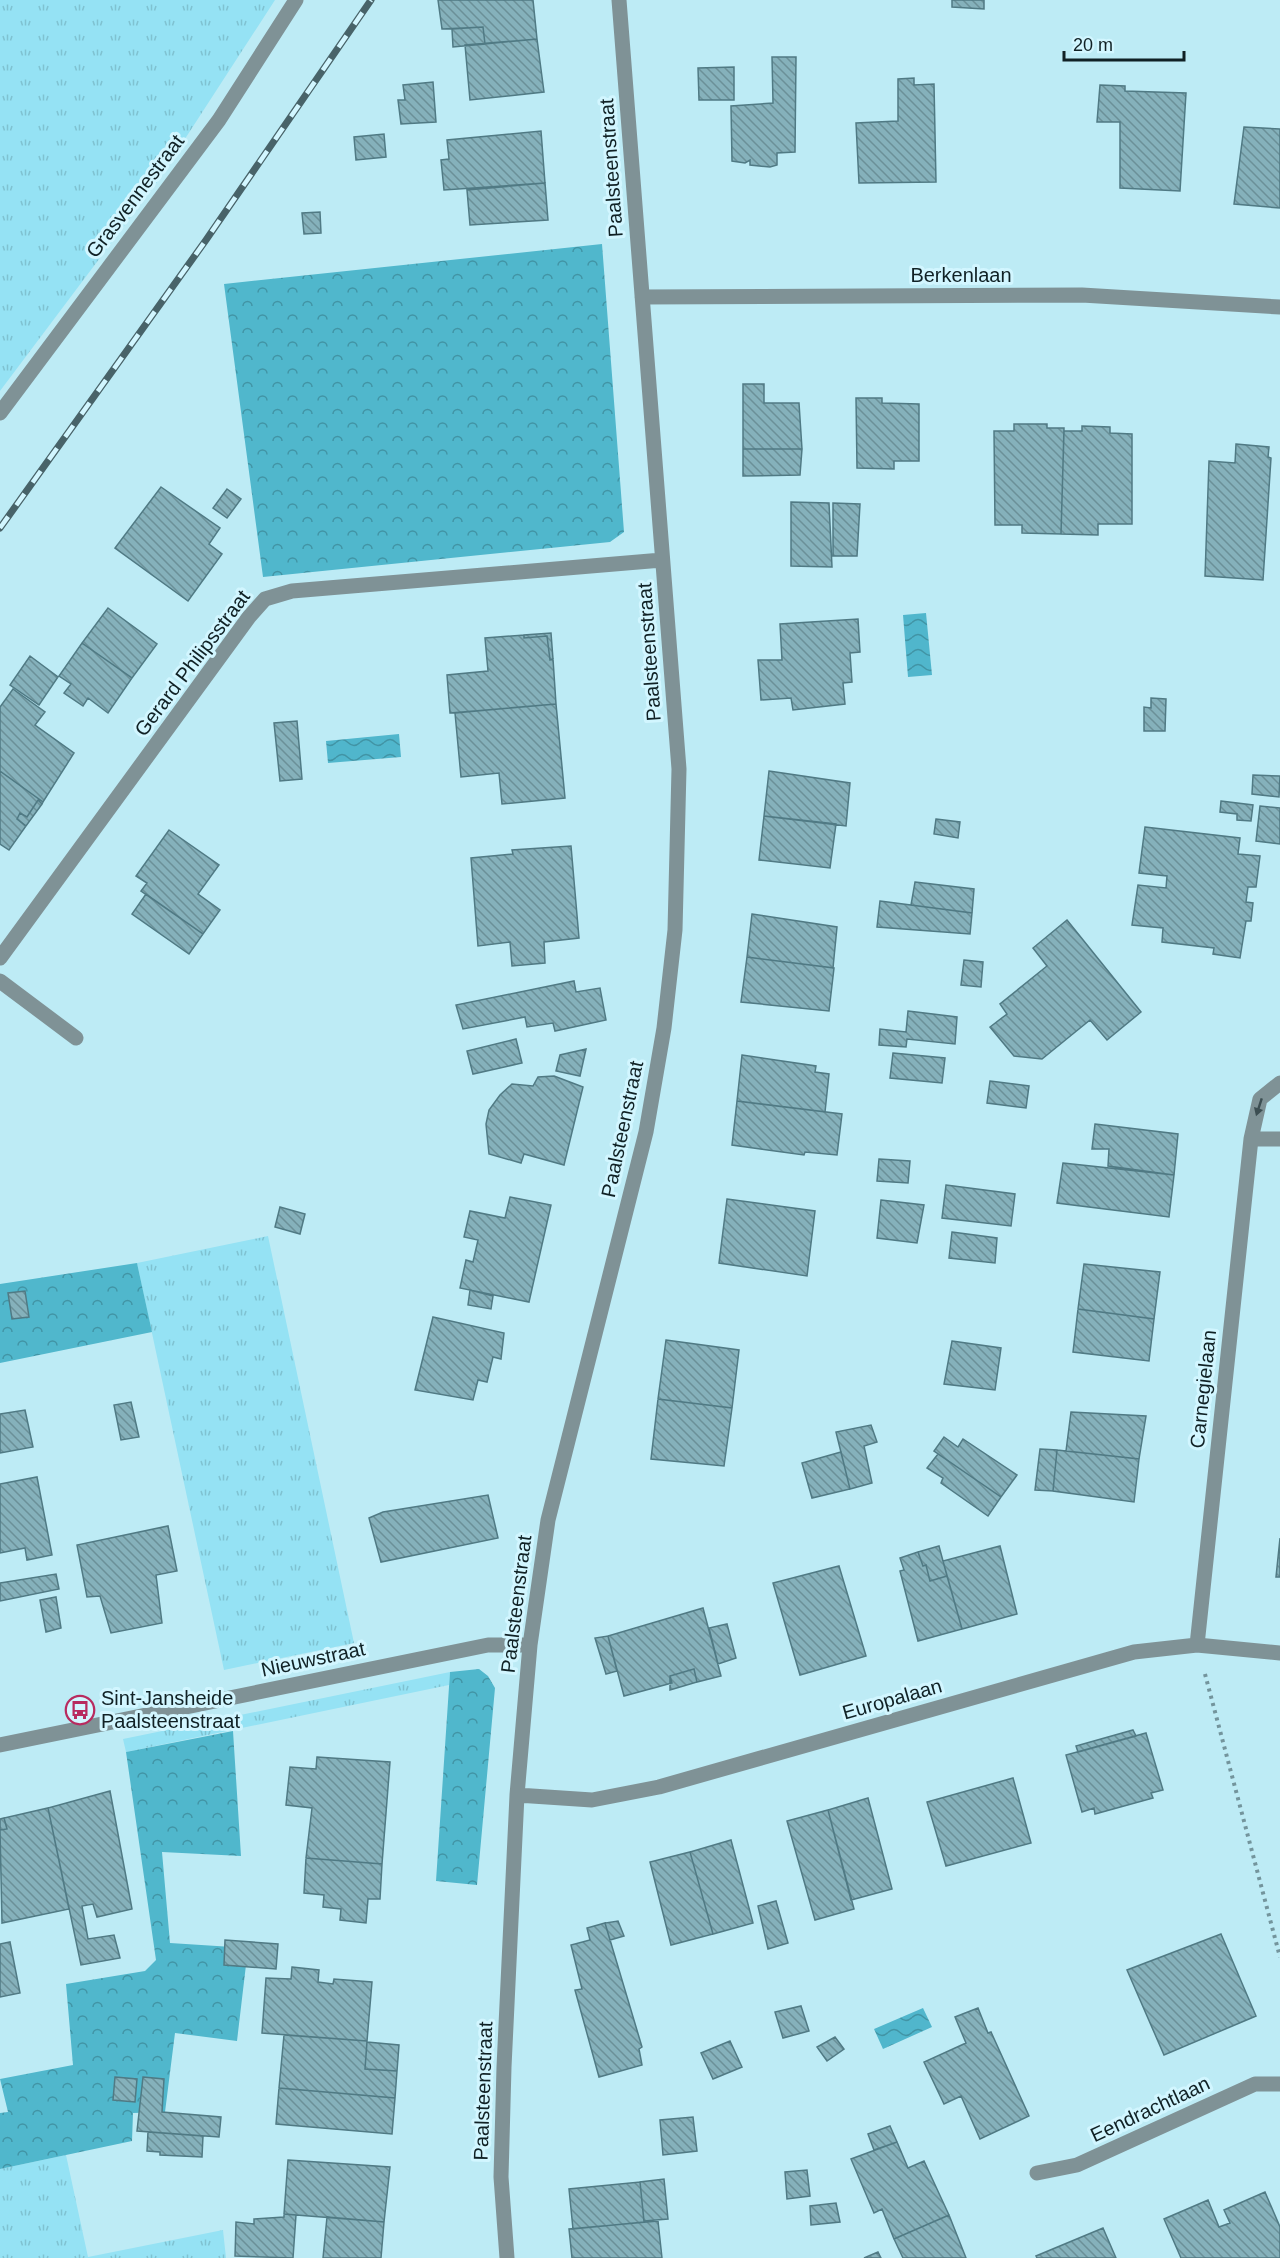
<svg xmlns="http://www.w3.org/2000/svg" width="1280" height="2258" font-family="Helvetica,sans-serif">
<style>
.grass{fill:url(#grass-tufts)}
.forest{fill:url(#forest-crowns)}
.water{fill:url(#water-waves)}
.building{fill:url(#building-back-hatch);stroke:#507a84;stroke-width:1.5}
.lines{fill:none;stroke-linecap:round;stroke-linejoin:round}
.path{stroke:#73949c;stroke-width:4;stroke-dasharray:3 4.5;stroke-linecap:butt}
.minor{stroke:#7f9296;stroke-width:15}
.rail-casing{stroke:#486369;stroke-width:7}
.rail{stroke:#d2f6ff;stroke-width:4.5;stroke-dasharray:14;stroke-linecap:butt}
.oneway{fill:#3c4e52}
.labels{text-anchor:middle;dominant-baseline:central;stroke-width:6;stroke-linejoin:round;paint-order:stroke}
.street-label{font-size:20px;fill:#102125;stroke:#d2f6ff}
.poi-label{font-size:20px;fill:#102125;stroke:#d2f6ff;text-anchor:start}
</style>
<defs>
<pattern id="grass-tufts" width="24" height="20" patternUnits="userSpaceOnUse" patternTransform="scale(1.5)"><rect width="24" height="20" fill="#95e2f4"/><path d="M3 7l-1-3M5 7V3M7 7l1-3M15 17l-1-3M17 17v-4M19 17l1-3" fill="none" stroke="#7fc2d1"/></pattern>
<pattern id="forest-crowns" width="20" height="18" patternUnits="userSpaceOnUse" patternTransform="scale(1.5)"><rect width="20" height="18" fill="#50b7cc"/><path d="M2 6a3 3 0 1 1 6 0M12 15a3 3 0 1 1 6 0" fill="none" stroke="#4194a5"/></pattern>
<pattern id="water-waves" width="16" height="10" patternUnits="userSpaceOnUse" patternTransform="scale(1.5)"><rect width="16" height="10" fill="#50b6cc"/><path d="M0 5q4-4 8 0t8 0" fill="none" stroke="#4194a5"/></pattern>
<pattern id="building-back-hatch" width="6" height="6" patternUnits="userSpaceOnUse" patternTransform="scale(1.5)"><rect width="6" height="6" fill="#85b1bb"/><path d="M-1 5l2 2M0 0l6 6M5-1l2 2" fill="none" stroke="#6b9098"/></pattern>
</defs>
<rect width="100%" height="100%" fill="#bdebf5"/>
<path class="grass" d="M0,0h275l-118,182 -157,209z
M268,1236l86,407 -130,27 -87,-407z
M450,1672l-1,13 -323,67 -3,-13z
M66,2155l22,102 135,-27 3,28h-226v-89z"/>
<path class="forest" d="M602,244l22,288 -14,10 -347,35 -39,-293z
M137,1263l15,69 -152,31v-79z
M479,1669l9,7 7,12 -18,197 -41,-4 14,-209z
M233,1731l8,125 -79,-4 8,91 78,5 -11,93 -62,-8 -10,79 -32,1 -1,28 -132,28v-56l8,-1 -8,-33 73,-14 -7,-81 79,-13 11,-11 -30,-208z"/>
<path class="water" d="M926,613l6,62 -24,2 -5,-62z
M399,734l2,23 -73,6 -2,-22z
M923,2008l9,19 -49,22 -9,-20z"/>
<path class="building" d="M438,0h95l4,39 -52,5 -2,-17 -41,2z
M952,0h32v9l-32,-2z
M483,27l2,17 -32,3 -1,-18z
M537,39l7,53 -74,8 -5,-55z
M772,57h24l-1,95 -18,1v12l-7,2 -20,-2v-5l-5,3 -13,-2 -1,-55 42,-3z
M734,67v33h-35l-1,-32z
M914,78v7l20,-1 2,98 -77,1 -3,-60 42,-2v-42z
M433,82l3,40 -35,2 -3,-24h7l-2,-15z
M1100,85l25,1v5l61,2 -6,98 -60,-3v-66h-23z
M1244,127l36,2v79l-46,-4z
M541,131l4,52 -101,7 -3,-30 8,-1 -2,-19z
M384,134l2,23 -30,3 -2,-23z
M545,183l3,37 -78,5 -3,-35z
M320,212l1,21 -17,1 -2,-21z
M743,384h21v19h35l3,46h-59z
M856,398h26v5l37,1v57h-25v8l-37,-1z
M1014,424h33v4h17l-3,106 -39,-1v-8h-27l-1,-94h20z
M1082,426l28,1v6l22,1v90h-34v11l-37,-1 3,-103h18z
M1236,444l33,3 -1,10 3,1 -8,122 -58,-4 4,-115 26,2z
M743,449h59l-2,26 -57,1z
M161,487l59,41 -11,16 13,10 -34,47 -73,-53z
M227,489l14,10 -14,19 -14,-10z
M791,502l38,1 3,64 -41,-1z
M833,503l27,1 -3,52h-24z
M108,608l49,36 -25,34 -50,-35z
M858,619l2,33 -10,1 2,29 -9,1 2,21 -52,6 -2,-12 -30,2 -3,-40h24l-2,-36z
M551,633l2,26 -3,1 -3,-24 -23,2v-3z
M524,635v3l23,-2 3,24 3,-1 3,45 -106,9 -3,-38 41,-4 -3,-33z
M82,643l50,35 -24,35 -20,-15 -5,8 -19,-13 7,-9 -12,-8z
M30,656l28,21 -19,28 -29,-20z
M13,689l32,23 -10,13 39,28 -31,49 -43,-31v-64z
M1151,698l15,1 -1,32h-21v-24l7,1z
M556,704l9,94 -63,6 -3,-31 -38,4 -6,-64z
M297,721l5,58 -22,2 -6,-58z
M0,771l43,31 -1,2 -4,-4 -11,17 -7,-4 -3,6 9,7 -17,24 -9,-6z
M769,771l81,12 -4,43 -82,-10z
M1253,775l27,1 -1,21 -27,-3z
M38,800l4,4 -16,22 -9,-7 3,-6 7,4z
M1221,801l32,4 -2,16 -14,-1v-6l-17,-2z
M1260,806l20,2v36l-24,-3z
M764,816l72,8 -6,44 -71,-8z
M936,819l24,3 -2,16 -24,-4z
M1145,827l95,11 -2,16 22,2 -4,31h-8l-2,15 7,1 -2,18h-5l-6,37 -27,-4 1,-6 -52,-6 1,-14 -31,-3 6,-40 28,3 1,-12 -28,-3z
M169,830l50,35 -21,29 22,16 -17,24 -62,-43 6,-8 -11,-7z
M571,846l8,92 -35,4 1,21 -33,3 -2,-24 -32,4 -7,-88 42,-4 -1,-4z
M915,882l59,7 -2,24 -61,-8z
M146,894l57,40 -14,20 -57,-40z
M880,901l92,12 -2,21 -93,-7z
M752,914l85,13 -4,41 -86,-11z
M1067,920l74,92 -34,28 -17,-20 -48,39 -28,-3 -24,-29 17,-13 -7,-10 47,-38 -14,-18z
M747,957l87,11 -5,43 -88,-9z
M964,960l19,2 -2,25 -20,-2z
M574,981l2,11 24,-4 6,32 -51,11 -2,-8 -26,4 -2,-10 -62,12 -7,-24z
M908,1011l49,6 -2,27 -48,-5 -1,8 -27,-2 1,-16 26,3z
M516,1039l6,24 -49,11 -6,-23z
M586,1049l-6,27 -24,-5 4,-16z
M893,1053l52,5 -3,25 -52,-5z
M742,1055l74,11 -1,6 14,2 -4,38 -88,-11z
M554,1076l29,11 -19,78 -40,-11 -3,9 -32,-9 -3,-30 3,-14 11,-15 12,-11 21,2 5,-9z
M990,1081l39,5 -3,22 -39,-5z
M737,1101l105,13 -5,41 -32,-3 -1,3 -72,-10z
M1095,1124l83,10 -4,41 -66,-9 1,-17h-17z
M879,1159l31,2 -2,22 -31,-2z
M1063,1163l111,12 -5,42 -112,-14z
M946,1185l69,9 -4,32 -69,-8z
M510,1197l41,8 -22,97 -69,-14 6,-28 7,2 5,-22 -14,-3 6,-26 35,7z
M727,1199l88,12 -8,65 -88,-13z
M881,1200l43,5 -7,38 -40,-5z
M280,1207l25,7 -5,20 -25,-7z
M952,1232l45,6 -2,25 -46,-5z
M1084,1264l76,8 -6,47 -76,-10z
M470,1290l23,6 -2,13 -23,-4z
M25,1291l4,26 -17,2 -4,-26z
M1078,1309l76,10 -5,42 -76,-9z
M433,1317l71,16 -3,26 -8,-2 -6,25 -9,-2 -5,20 -58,-10z
M666,1340l73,10 -7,58 -74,-9z
M952,1341l49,7 -6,42 -51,-6z
M658,1399l74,9 -8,58 -73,-7z
M131,1402l8,35 -18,3 -7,-35z
M25,1410l8,37 -33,6v-39z
M1071,1412l75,4 -7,43 -73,-8z
M871,1425l6,17 -13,4 8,37 -22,6 -14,-57z
M944,1437l14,10 5,-8 54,36 -16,22 -67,-46z
M1040,1449l17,1 -4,41 -18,-1z
M1057,1450l82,9 -5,43 -81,-11z
M841,1452l9,37 -38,9 -10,-35z
M938,1454l63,43 -13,19 -47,-33 2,-5 -16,-10z
M37,1477l15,78 -25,5 -2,-12 -25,5v-69z
M488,1495l10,43 -117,24 -12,-44 14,-6z
M168,1526l9,45 -21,4 6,48 -51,10 -11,-37 -13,1 -10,-52z
M1280,1538v39h-4z
M939,1546l8,30 -17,5 -4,-16 -3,1 -5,-14z
M1000,1546l17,68 -55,15 -19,-68z
M918,1552l5,14 3,-1 4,16 17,-5 15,53 -44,12 -18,-70 4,-1 -4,-12z
M839,1566l27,90 -66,19 -27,-92z
M56,1574l3,15 -59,12v-18z
M56,1597l5,31 -15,4 -6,-32z
M703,1608l18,68 -24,6 -3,-13 -24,7 2,7 -48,13 -16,-60z
M727,1624l9,34 -18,6 -9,-36z
M608,1636l9,35 -11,3 -11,-36z
M694,1669l3,13 -27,8v-14z
M1133,1730l3,6 -58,16 -2,-6z
M1146,1733l17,57 -12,3 2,5 -58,16 -1,-6 -12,4 -16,-57z
M317,1757l73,5 -8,102 -76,-6 6,-50 -26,-3 4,-38 26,2z
M1013,1778l18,65 -85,23 -19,-64z
M110,1791l22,118 -35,8 -4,-13 -11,2 6,33 26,-4 6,23 -39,7 -33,-157z
M868,1798l24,91 -41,11 -23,-90z
M48,1808l21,101 -67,14 -2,-93 7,-1 -3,-11z
M828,1810l26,99 -39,11 -28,-99z
M4,1818l3,11 -7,1v-11z
M731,1840l22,83 -40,11 -23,-82z
M690,1852l23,82 -42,11 -21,-83z
M306,1858l76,6 -2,35h-12l-2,24 -26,-3 1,-11 -18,-2 1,-12 -20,-2z
M776,1901l12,42 -20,6 -10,-43z
M618,1921l6,15 -14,4 -5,-17z
M605,1923l37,124 -3,2 3,16 -43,12 -24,-87 7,-1 -11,-44 19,-5 -3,-12z
M1221,1934l35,82 -92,39 -37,-85z
M225,1940l53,4 -2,25 -52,-4z
M10,1942l10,51 -20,4v-53z
M292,1967l27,3 -1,12 15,2 1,-5 38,3 -5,59 -105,-8 4,-55 25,1z
M801,2006l8,25 -26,7 -8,-26z
M978,2008l10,25 3,-1 38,84 -49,23 -19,-43 -17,8 -20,-42 42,-19 -11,-26z
M284,2035l83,6 -2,28 32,2 -2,27 -116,-10z
M835,2037l9,12 -17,12 -10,-14z
M730,2041l12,26 -29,12 -12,-26z
M367,2042l32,3 -2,26 -32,-2z
M115,2077l22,2 -2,23 -22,-2z
M143,2077l21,2 -2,33 59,5 -2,20 -82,-6z
M279,2088l116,10 -3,36 -116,-10z
M693,2117l4,34 -34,4 -3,-35z
M890,2126l7,16 -23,8 -6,-16z
M148,2132l55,4 -1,21 -42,-2v-3l-13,-1z
M897,2142l11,26 16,-7 25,54 -55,24 -12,-30 -8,4 -23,-54z
M288,2160l102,7 -6,55 -100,-8z
M807,2170l3,26 -23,3 -2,-27z
M664,2179l4,40 -24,2 -4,-39z
M640,2182l4,40 -71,7 -4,-40z
M1265,2192l15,35v31h-99l-17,-39 44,-19 11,27 11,-4 -6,-13z
M836,2203l4,19 -29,3 -1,-19z
M284,2214l12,1 -3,43 -58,-2 1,-34 18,2v-5l30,-2z
M949,2215l17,43h-63l-9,-19z
M327,2217l57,5 -3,36h-58z
M658,2221l4,37h-90l-3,-29z
M1103,2228l13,30h-79l-1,-2z
M878,2252l3,6h-17z"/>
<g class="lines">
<path class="path" d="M1205,1674l75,283"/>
<path class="minor" d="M642,297l440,-2 198,12
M0,413l219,-293 77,-120
M0,958l249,-341 16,-18 27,-8 370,-31
M0,981l76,57
M1251,1139h29
M1197,1645l54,-506 9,-40 20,-16
M0,1745l488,-100h42
M517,1795l75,5 67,-13 475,-135 63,-7 83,8
M1037,2173l40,-8 178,-81h25
M507,2258l-6,-81 3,-110 13,-272 13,-150 18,-125 98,-388 18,-104 11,-98 4,-161 -60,-769"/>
<g class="rail-casing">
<path id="rail" d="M0,528l206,-288 165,-240"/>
</g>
<use href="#rail" class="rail"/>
</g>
<defs><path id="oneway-solid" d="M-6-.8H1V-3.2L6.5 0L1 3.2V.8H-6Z" transform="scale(1.5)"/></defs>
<use class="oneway" href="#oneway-solid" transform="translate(1259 1107) rotate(108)"/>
<defs>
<g id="bus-ring" transform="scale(1.5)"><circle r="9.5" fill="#d2f6ff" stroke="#b82b5f" stroke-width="1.5"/><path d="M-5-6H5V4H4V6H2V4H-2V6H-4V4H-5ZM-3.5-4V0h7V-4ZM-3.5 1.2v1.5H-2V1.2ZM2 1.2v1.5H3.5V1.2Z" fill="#b82b5f"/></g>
</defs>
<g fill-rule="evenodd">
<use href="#bus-ring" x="80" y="1710"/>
</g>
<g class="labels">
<g class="street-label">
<text transform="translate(611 168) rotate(-94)">Paalsteenstraat</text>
<text transform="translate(135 196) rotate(-53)">Grasvennestraat</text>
<text x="961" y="275">Berkenlaan</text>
<text transform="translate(649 652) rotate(-94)">Paalsteenstraat</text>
<text transform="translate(192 663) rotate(-53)">Gerard Philipsstraat</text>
<text transform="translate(622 1129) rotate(-78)">Paalsteenstraat</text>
<text transform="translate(1203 1389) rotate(-84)">Carnegielaan</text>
<text transform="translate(516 1604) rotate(-83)">Paalsteenstraat</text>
<text transform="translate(313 1659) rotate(-12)">Nieuwstraat</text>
<text transform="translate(892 1699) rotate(-16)">Europalaan</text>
<text transform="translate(483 2091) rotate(-88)">Paalsteenstraat</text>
<text transform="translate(1150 2109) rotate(-25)">Eendrachtlaan</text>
</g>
<g class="poi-label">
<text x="101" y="1698">Sint-Jansheide<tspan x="101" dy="23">Paalsteenstraat</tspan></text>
</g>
</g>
<path d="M1064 51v9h120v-9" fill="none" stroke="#102125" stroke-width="3"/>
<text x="1073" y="51" font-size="18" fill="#102125" stroke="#d2f6ff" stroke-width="4.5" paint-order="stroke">20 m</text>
</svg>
